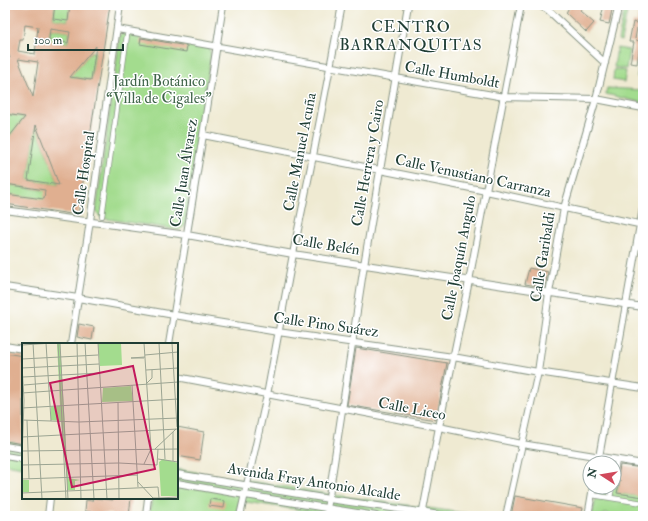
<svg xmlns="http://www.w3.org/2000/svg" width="648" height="521" font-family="'IM FELL Double Pica',serif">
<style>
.green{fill:#a3dc8e;stroke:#618c61}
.building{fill:#e0af90;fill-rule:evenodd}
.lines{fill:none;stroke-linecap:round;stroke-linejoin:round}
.pedestrian-casing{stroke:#879483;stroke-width:6}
.minor-casing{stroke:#879483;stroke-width:8}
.pedestrian{stroke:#fff;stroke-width:4.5}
.minor{stroke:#fff;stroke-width:6}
.labels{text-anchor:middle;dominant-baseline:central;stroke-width:3;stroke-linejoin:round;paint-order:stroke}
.street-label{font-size:15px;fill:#1f3d34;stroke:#fff}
.park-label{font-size:15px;fill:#40654a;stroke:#fff}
.neighbourhood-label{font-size:16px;letter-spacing:1px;fill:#1f3d34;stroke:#fff}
.inset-road{fill:none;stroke:#9ca593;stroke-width:1}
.view{fill:#c2185b;fill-opacity:0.15;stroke:#c2185b;stroke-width:2}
.inset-edge{fill:none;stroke:#1f3d34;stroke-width:2}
</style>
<rect width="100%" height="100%" fill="#fff"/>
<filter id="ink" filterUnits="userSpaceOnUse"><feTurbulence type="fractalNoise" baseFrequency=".025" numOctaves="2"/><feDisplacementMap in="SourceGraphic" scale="8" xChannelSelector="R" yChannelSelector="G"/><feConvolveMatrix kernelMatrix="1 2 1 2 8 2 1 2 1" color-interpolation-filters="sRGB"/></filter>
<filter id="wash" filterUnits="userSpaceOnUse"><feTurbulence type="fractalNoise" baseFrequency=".012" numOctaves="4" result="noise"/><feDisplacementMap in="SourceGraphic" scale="16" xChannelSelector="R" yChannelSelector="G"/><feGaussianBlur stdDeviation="0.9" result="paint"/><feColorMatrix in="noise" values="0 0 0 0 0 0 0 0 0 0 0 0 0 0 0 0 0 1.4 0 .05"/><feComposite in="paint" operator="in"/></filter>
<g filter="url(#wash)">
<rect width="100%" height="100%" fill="#efead2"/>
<path class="green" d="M55,5h15l-2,16 -15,-2z
M625,7h3l-7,34 -3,-1z
M50,29l20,3 -2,11 -19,-3z
M126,32l83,16 2,6 -26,172 -6,4 -78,-12 -5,-7 24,-176z
M617,48l12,2 -3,19 -12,-2z
M91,52h4l-4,28 -21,-3z
M638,66l5,1v11l-6,-1z
M614,69l12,2 -2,11 -11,-2z
M607,88l36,2v13l-37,-9z
M5,114l20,3 -20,25z
M36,125l23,60 -31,-5z
M5,184l56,9 -1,9 -55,-8z
M5,441l18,3v23l-18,-3z
M615,461l8,2 -6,30 26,4v19h-32l-2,-2 -2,-1h-2l-2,3h-11l6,-29h5l3,2 3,-2h5z
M177,469l158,26 150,21h-145l-100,-15 -5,15h-86l3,-18h25z"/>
<g id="blocks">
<path class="building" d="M5,5h50l-2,14 15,2 2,-16h40l-32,210 -73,-11v-10l39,5 1,-9 -40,-6v-42l20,-25 -20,-3v-57l5,1 -5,-12zM25,25l13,2 -3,27 -17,-3 2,-11h3zM50,29l20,3 -2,11 -19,-3zM96,46l-5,34 -21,-3zM18,59l20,3 -5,35zM36,125l23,60 -31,-5z
M570,5h13l-3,6 14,12 -8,9 -20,-19z
M604,5h9l-4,19 -9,-2z
M640,5h3v21l-6,2 -2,11 8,5 -3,-1 -3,21 -7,-1 4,-21h-5l4,-20 4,1z
M141,38l46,8 -1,6 -46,-8z
M529,268l19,4 -3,15 -20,-3z
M79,324l15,3 -2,13 -15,-3z
M356,348l91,15 -11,57 -89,-15z
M5,353l18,3v88l-18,-3z
M177,427l27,5 -4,28 -23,-4z
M620,465l23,3v29l-26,-4 3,-13 -6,4v-3l3,-1 1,-2z
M515,496l68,12 -2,8h-70z
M93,498l20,2v-2h18l-2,18h-18v-2l-10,-1v3l-11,-1 1,-3 -6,-1 1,-11 6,1z
M210,499l15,2 -1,7 -15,-2z"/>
</g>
</g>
<g filter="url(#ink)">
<use href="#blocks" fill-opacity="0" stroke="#879483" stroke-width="1"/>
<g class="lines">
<g class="pedestrian-casing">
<path id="pedestrian" d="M102,216l25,-181
M614,477l3,-17
M592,495l51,8
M610,498l2,-11"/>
</g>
<g class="minor-casing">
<path id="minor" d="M539,5l9,5 57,53
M117,29l387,68 92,2 47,9
M203,135l283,56 157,34
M5,210l182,25 106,19 350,53
M5,287l73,11 96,17 104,17 175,25 85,15 105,16
M71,344l19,-123 30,-216
M169,344l34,-209 20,-130
M5,346l18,3
M177,377l262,50 83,17 121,20
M5,446l18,3
M5,456l18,3
M598,463l45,-255
M177,474l152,25 118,17
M177,483l68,12 131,21
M48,516l2,-18
M146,516l2,-18
M240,516l27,-121 26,-141 20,-98 29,-151
M326,516l38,-251 44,-260
M422,516l17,-89 30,-146 52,-276
M506,516l32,-144 11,-79 15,-85 32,-109 23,-94
M588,516l5,-29"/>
</g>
<use href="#pedestrian" class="pedestrian"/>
<use href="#minor" class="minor"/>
</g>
</g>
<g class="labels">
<g class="street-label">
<text transform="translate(452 75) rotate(10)">Calle Humboldt</text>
<text transform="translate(300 152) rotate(-79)">Calle Manuel Acuña</text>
<text transform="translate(368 163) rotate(-80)">Calle Herrera y Cairo</text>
<text transform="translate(84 173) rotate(-82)">Calle Hospital</text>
<text transform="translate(184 173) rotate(-81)">Calle Juan Álvarez</text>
<text transform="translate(473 176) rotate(12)">Calle Venustiano Carranza</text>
<text transform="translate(326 245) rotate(9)">Calle Belén</text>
<text transform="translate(543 257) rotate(-81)">Calle Garibaldi</text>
<text transform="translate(459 258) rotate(-79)">Calle Joaquín Angulo</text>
<text transform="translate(326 325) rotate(8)">Calle Pino Suárez</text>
<text transform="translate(412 409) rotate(11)">Calle Liceo</text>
<text transform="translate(314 482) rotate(9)">Avenida Fray Antonio Alcalde</text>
</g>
<g class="park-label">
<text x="159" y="81">Jardín Botánico<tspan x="159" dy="17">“Villa de Cigales”</tspan></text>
</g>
<g class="neighbourhood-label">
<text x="411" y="27">CENTRO<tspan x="411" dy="18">BARRANQUITAS</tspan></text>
</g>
</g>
<g transform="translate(22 343)">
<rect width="156" height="156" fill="#efead2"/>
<path d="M35,0h3l8,135 12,2 -5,1v9h-7l-7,-69 -10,-1v-13l9,-1zM76,0h23l1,22 -22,1zM109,43l2,15 -31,1 1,-14zM141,116l15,4v33h-17l-2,-34zM0,137h7v12h-7z" fill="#a3dc8e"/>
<path class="inset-road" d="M11,0l9,156M24,0l5,78M36,0l8,156M38,0l8,156M55,0l4,156M63,0l9,156M76,0l9,156M122,0l7,106 -7,15M137,0l6,116M150,0l5,84M0,2l31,-2M123,12l33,-3M122,15h-13l14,-1M0,16l76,-4M0,22l2,35 -2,59M0,25l77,-4M124,27l32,-2M1,34l77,-4M124,41l6,-6v-8M2,42l24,-2M110,42l6,102M0,50l156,-11M96,60l1,96M0,65l156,-9M0,77l57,2 99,-4M5,77l2,59M151,89v29M0,94l156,-8M133,106l21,-20M0,108l156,-2M136,116l20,3M0,122l97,-2 38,2 1,-16M0,136l116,-4M116,139l15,16h6M0,150l136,-6 1,11M137,155l19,-1"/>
<path class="view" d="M111,23l22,103 -83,18 -22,-104z"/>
<rect width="156" height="156" class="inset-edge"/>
</g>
<rect width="648" height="521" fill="none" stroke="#fff" stroke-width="20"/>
<g transform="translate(602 475) rotate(282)"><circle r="19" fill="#ffffff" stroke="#a5b1ae"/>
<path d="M0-3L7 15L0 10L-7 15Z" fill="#d1495b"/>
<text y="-6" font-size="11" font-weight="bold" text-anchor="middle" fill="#1f3d34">N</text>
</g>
<path d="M28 44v6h95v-6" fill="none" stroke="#1f3d34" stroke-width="2"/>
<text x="34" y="44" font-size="12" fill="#1f3d34" stroke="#ffffff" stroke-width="3" paint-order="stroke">100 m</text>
</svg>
